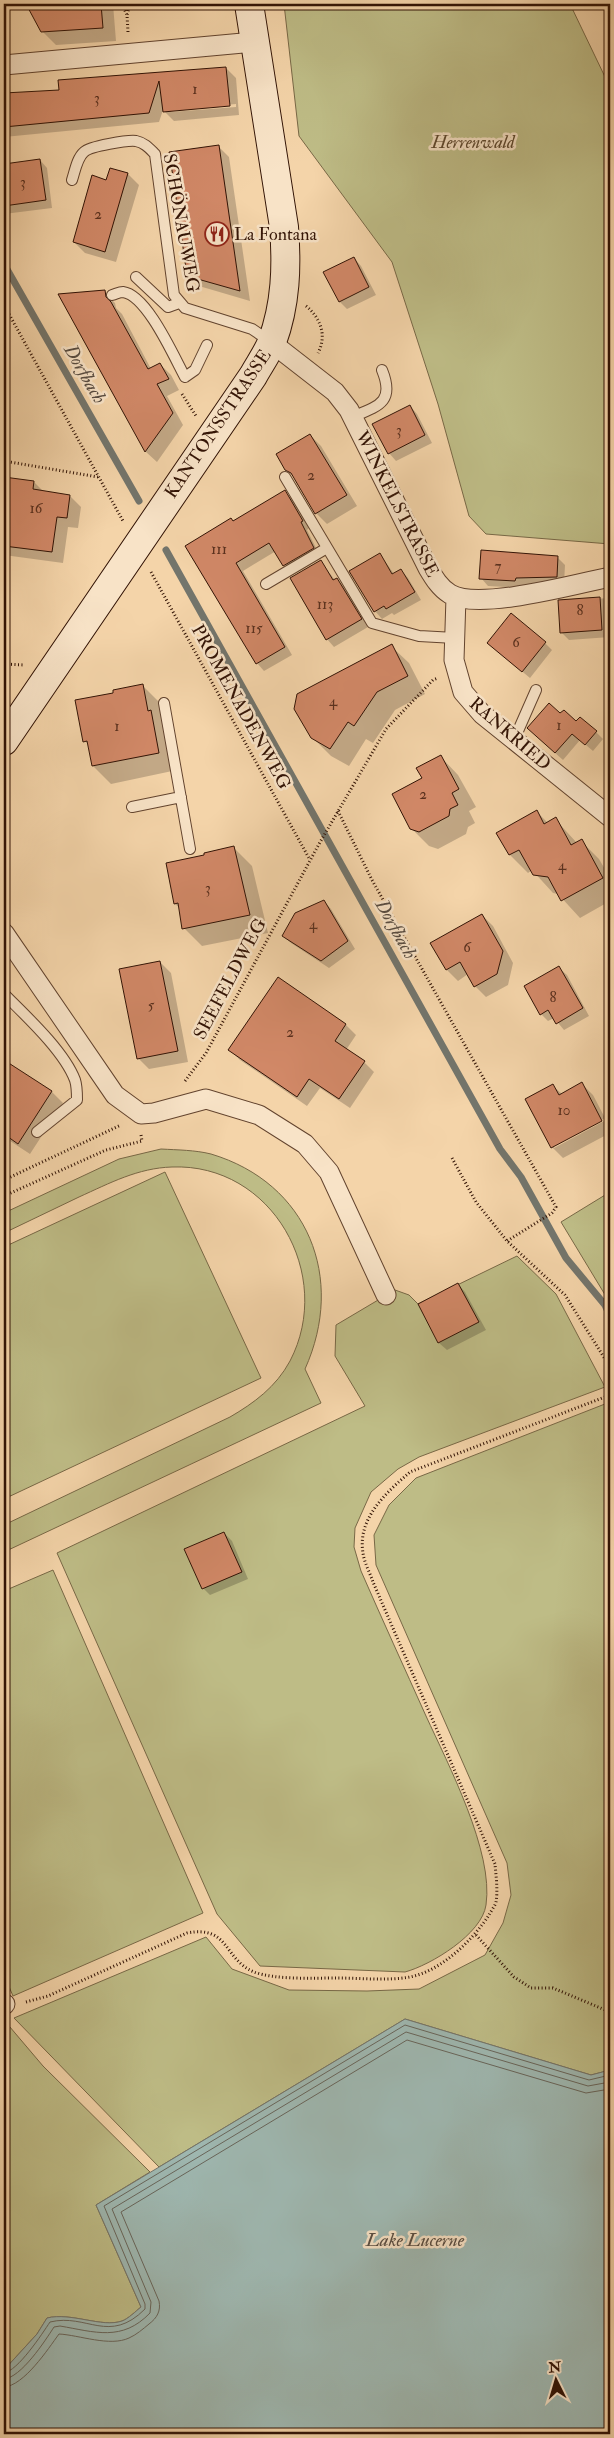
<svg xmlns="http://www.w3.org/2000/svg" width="614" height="2438" font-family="'IM FELL Double Pica',serif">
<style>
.green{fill:#bebc86;stroke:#786846}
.water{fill:#9eb7b0;stroke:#73756c}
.shadow{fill:#0003;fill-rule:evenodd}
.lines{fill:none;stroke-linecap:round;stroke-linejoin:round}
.shore{stroke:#68655a;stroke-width:1}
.stream{stroke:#73756c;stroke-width:7}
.building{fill:#d18867;stroke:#321305}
.service-casing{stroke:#62432e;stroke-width:12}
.minor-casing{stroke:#62432e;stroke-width:21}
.secondary-casing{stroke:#321305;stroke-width:30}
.path{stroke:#321305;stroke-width:3;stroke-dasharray:1 2.5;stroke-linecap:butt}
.service{stroke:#f8e3c7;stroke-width:10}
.minor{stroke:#f8e3c7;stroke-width:19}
.secondary{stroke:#f8e3c7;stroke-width:28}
.labels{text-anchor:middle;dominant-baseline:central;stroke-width:5;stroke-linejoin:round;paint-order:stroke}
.number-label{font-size:15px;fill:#5a301e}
.park-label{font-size:18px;font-style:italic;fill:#5c462c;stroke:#f8e3c7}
.street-label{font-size:18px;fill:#321305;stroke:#f8e3c7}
.poi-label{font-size:18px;fill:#321305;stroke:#f8e3c7;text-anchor:start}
.water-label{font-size:19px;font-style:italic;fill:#584c41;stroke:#f8e3c7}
</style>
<rect width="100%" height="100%" fill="#f4d4a9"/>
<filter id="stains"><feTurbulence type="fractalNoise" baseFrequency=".004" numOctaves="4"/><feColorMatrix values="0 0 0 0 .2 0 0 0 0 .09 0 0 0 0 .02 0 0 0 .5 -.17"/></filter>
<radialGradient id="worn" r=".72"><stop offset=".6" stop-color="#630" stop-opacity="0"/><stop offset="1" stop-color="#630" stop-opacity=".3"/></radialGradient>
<path class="green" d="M284,4h286l36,75 4,1v464l-124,-10 -17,-18 -31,-112 -46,-142 -93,-126z
M161,1149c17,1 34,1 50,5 97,29 135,124 94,215l16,34 -317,149v-27l226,-108c24,-14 46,-30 60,-56 45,-86 -18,-198 -118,-194 -34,1 -62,16 -93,30 -25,12 -50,24 -75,36v-20l115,-54z
M165,1172l96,206 -257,121v-252z
M610,1192v111l-49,-81z
M517,1256l39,38 49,93 -186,70 -21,12 -27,23 -16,36 -1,19 7,24c21,48 43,96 65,145 22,48 68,136 60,189 -4,29 -55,60 -81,67l-145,-6 -43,-52 -160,-361 308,-147 -30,-50 1,-31 59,-35 14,5 9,9z
M610,1402v668l-19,5 -186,-56 -246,148 -145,-149 192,-81 26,32 57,21 78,1 52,-2 66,-34 18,-32 8,-28 -4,-32 -131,-298 -2,-30 15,-30 27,-27z
M53,1570l150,343 -190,83 -9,-21v-384z
M4,2020l39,46 107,106 -54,33 45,102c-5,4 -13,12 -19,14 -20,7 -51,-9 -75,-3l-10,16 -33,36z"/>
<path class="water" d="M405,2019l186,56 19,-5v364h-606v-64l33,-36 10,-16c24,-6 55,10 75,3 6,-2 14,-10 19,-14l-45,-102z"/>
<path class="shadow" d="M27,4h86l3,37 -60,4 -14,-14z
M226,68l10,10 3,37 -65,6 -11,-11 -4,12 -155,15v-43l57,-3zM236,104v3l-65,5v-2z
M218,146l11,11 21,144 -51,-15 -11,-11z
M40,160l7,8 5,40 -48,6v-49z
M110,169l18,5 11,11 -23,77 -31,-9 -11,-11 33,-61z
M354,258l7,8 15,29 -29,14 -7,-7 -15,-29z
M104,292l11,11 1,5 6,6 29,55 9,-5 11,11 8,15 -12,6 16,29 -26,37 -11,-10 -86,-157z
M410,406l7,8 15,29 -36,18 -7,-8z
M310,435l11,11 36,60 -30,18 -11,-11 -20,-34 -10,-10z
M4,478l30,4 10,10 26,4 11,11 -3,21 -10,-1 -5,36 -59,-8z
M285,492l7,7 17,29 -2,2 13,26 -29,17 -15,-22 -33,20 49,84 -28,16 -7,-8 -70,-117z
M380,554l14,20 7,-4 7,8 13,22 -27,15 -2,-2 -10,6 -7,-8z
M557,557l8,8 -1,19 -41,1v3l-35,-2 -7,-8z
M320,561l15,19 2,-1 7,8 24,40 -34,20 -7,-8 -35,-61z
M610,598v39l-41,3 -8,-8 -1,-31z
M488,643h57l7,7 -22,28z
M391,646l18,17 16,31 -30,16 -22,33 -7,-4 -17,27 -18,-10 -19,-19z
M142,685l18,18 17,67 -66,14 -18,-18 -4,-21 -4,-4 30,-47z
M560,715l36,17 7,7 -10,12 -13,-11 -17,20 -27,-24z
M441,757l17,18 18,32 -7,4 6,12 -7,4 -2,7 -28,15 -9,-3 -18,-18z
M537,812l11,11 7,-4 22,24 4,-2 18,18 11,19v23l-30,17 -22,-24 -5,-1 -21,-23 -4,3 -18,-18z
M234,848l18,18 16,67 -66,13 -18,-18 -4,-20 -5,-4 31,-48z
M324,901l7,8 24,40 -26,19 -38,-25 -8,-7z
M482,915l11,11 20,37 -5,22 -22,12 -11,-11 -7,-12 -10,7 -11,-11 -15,-26z
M160,962l11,11 17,89 -39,7 -11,-11z
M559,968l8,7 22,41 -25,14 -10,-12 -6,3 -7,-7z
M278,979l68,46 10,10 -10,15 18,12 10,10 -24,36 -30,-20 -13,18 -67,-46 -10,-10z
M4,1061l48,31 11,11 -33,51 -26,-17z
M582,1084l11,11 12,23 -51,27v3l52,-28 4,13 -47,25 -11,-11 1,-61 9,8z
M458,1284l7,8 21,38 -39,20 -8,-7 -20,-39z
M224,1533l8,8 16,38 -38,16 -7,-7z"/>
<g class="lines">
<path class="shore" d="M4,2373c14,-2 38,-39 46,-51 37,-9 59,23 95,-13v-5l-41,-98 301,-181 184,55 21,-5
M4,2379c17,-1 41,-38 50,-52l6,-1c35,6 62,16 90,-13l1,-11 -39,-93 294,-177 182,54 22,-4
M4,2387c20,-1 44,-38 55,-53 20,1 51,13 70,4 7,-3 14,-9 20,-14 8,-6 12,-13 10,-23l-38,-89 286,-172 179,53 24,-4"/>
<path class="stream" d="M4,264l135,237
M166,550l334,599 21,28 45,81 39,47 5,11"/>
</g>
<path class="building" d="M26,4h75l2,24 -62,4z
M226,67l4,39 -67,6 -4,-31 -10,32 -145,14v-34l55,-3 -1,-10z
M219,145l21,146 -53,-15 -13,-93 -5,-31z
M40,159l6,41 -42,6v-42z
M110,168l18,5 -23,79 -32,-10 19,-67 14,5z
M354,257l15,30 -30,15 -16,-30z
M105,290l1,7 5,5 37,67 12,-6 9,16 -12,5 16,29 -28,39 -87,-158z
M410,405l15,30 -37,19 -16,-30z
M310,434l37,61 -32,19 -24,-41 -6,-3 -9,-16z
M4,477l30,4 -1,8 37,6 -3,23 -10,-1 -5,35 -48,-6z
M285,490l18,31 -2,1 13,26 -31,18 -14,-23 -33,20 49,84 -29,17 -71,-118 46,-28 2,3z
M481,550l77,6 -1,21 -41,1 -1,3 -36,-2z
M380,553l12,21 9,-5 14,23 -29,17 -2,-3 -10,6 -25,-41z
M321,560l12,20 4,-2 25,41 -36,21 -36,-62z
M600,597l2,33 -42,3 -2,-33z
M511,613l35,29 -24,30 -35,-29z
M392,644l16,32 -31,16 -23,34 -6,-4 -18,27 -19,-11 -17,-29 3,-15z
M143,684l5,27 3,-1 8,43 -67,13 -5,-25 -4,1 -8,-42 38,-7v-3z
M549,703l11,10 4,-3 12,11 4,-4 17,14 -12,14 -13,-11 -17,19 -28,-25z
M441,755l18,34 -7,4 6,12 -8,4 -1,7 -30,16 -9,-3 -18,-35 30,-16 -6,-10z
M537,810l7,14 12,-7 15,28 11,-6 21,39 -42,23 -13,-24 -15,-2 -14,-25 -10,5 -13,-22z
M234,846l16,69 -68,14 -4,-26 -4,1 -8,-41 38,-8v-2z
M324,900l24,41 -27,20 -39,-25 13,-23z
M482,914l21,37 -6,23 -23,13 -14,-25 -14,8 -16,-27z
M160,961l18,90 -41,8 -18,-90z
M559,966l24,42 -27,16 -8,-14 -8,5 -16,-29z
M278,977l68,47 -11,17 30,20 -26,38 -30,-20 -12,18 -69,-47z
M4,1060l48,31 -34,53 -14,-10z
M582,1082l20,39 -51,27 -26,-49 28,-15 6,11z
M458,1283l21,39 -41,21 -20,-39z
M224,1532l18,40 -40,17 -18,-40z"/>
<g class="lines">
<g class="service-casing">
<path id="service" d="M72,180c3,-9 5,-22 12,-28 6,-6 44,-12 52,-11 9,2 13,7 19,13l19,141 11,13 67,21 19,13
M136,277l32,30 11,-4
M112,295c4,-1 7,-3 11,-3 24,3 51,65 62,85l10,-7 12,-25
M352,417c27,-11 43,-15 30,-47
M285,477l87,146 47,13 36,2
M266,584l61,-36
M164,703l26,146
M514,740l22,-50
M132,807l49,-10
M4,994c22,22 60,57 71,86 2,6 2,14 2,20l-40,32"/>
</g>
<g class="minor-casing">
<path id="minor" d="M4,65l250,-23
M272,343l63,49 14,18 79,158c6,10 12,20 22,26 28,17 126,-10 160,-17
M456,597l-2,63 9,32 19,22 128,103
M4,933l111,162 26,19 13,-1 52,-14 53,16 46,29 24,28 57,123
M4,2005l1,-1"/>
</g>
<g class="secondary-casing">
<path id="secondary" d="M4,741l249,-365c6,-11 14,-22 19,-34 14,-38 15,-76 12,-115l-35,-223"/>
</g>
<path class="path" d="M122,4l5,11
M598,8l12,-4
M128,32l-1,-17 3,-11
M4,305l119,216
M306,306c15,12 21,30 12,47
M4,318l6,-2
M182,394l14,22
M4,461l94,16
M151,572l159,288
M4,664l21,1
M338,811l34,69 184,327 -4,6 -45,28
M185,1081l21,-28 113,-209 67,-115 47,-49 5,-2
M452,1158l24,44 31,39 58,54 45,72
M4,1180l117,-55
M4,1196l102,-46 36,-9 -1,-6
M476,1935l38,42 17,11h22l57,24
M26,2002l22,-6 139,-63c43,-8 36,26 67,39 21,8 60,6 83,6 24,0 50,3 73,-1 31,-6 62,-36 79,-62 2,-4 6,-9 7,-13 2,-12 0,-26 -1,-38l-122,-282c-3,-9 -9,-20 -10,-29 -6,-35 24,-61 47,-81l200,-77"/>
<use href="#service" class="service"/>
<use href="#minor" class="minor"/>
<use href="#secondary" class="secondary"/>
</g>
<defs>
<g id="restaurant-ring" transform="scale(1.25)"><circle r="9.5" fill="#f8e3c7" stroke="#8f2418" stroke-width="1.5"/><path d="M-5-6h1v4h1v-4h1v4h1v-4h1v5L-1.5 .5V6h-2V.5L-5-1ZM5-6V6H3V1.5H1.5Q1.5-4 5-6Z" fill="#8f2418"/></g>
</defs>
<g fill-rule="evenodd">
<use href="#restaurant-ring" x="217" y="234"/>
</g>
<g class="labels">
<g class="number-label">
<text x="195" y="89">1</text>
<text x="97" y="98">3</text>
<text x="23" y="182">3</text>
<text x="98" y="214">2</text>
<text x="399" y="430">3</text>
<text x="311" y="475">2</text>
<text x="36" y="508">16</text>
<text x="219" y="549">111</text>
<text x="498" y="566">7</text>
<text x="325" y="604">113</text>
<text x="580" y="610">8</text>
<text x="254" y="628">115</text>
<text x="516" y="642">6</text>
<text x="333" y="701">4</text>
<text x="559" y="725">1</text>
<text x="117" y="726">1</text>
<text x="423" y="794">2</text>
<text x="562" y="865">4</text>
<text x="208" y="888">3</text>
<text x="313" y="924">4</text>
<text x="467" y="947">6</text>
<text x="553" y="997">8</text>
<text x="151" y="1005">5</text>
<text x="290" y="1032">2</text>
<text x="564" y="1110">10</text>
</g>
<g class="park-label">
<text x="473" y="142">Herrenwald</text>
</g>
<g class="street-label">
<text transform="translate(181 223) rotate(80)">SCHÖNAUWEG</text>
<text transform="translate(218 424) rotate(-56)">KANTONSSTRASSE</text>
<text transform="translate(397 504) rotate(63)">WINKELSTRASSE</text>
<text transform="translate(241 707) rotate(61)">PROMENADENWEG</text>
<text transform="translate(510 734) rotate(41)">RANKRIED</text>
<text transform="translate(230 979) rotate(-62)">SEEFELDWEG</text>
</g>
<g class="poi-label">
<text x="234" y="234">La Fontana</text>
</g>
<g class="water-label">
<text transform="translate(85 374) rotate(60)">Dorfbach</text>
<text transform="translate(396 929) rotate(61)">Dorfbach</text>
<text x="415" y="2240">Lake Lucerne</text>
</g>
</g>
<rect width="614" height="2438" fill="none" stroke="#f4d4a9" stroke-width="20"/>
<rect x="5" y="5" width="604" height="2428" fill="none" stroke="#321305" stroke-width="2.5"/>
<rect x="10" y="10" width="594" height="2418" fill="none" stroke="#321305"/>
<g transform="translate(556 2380) rotate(355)" stroke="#f8e3c7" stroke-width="4" paint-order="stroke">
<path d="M0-4L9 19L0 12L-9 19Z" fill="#321305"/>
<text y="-8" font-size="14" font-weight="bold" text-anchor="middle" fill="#321305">N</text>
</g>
<rect width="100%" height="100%" filter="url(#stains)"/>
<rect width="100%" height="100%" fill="url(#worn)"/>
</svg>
